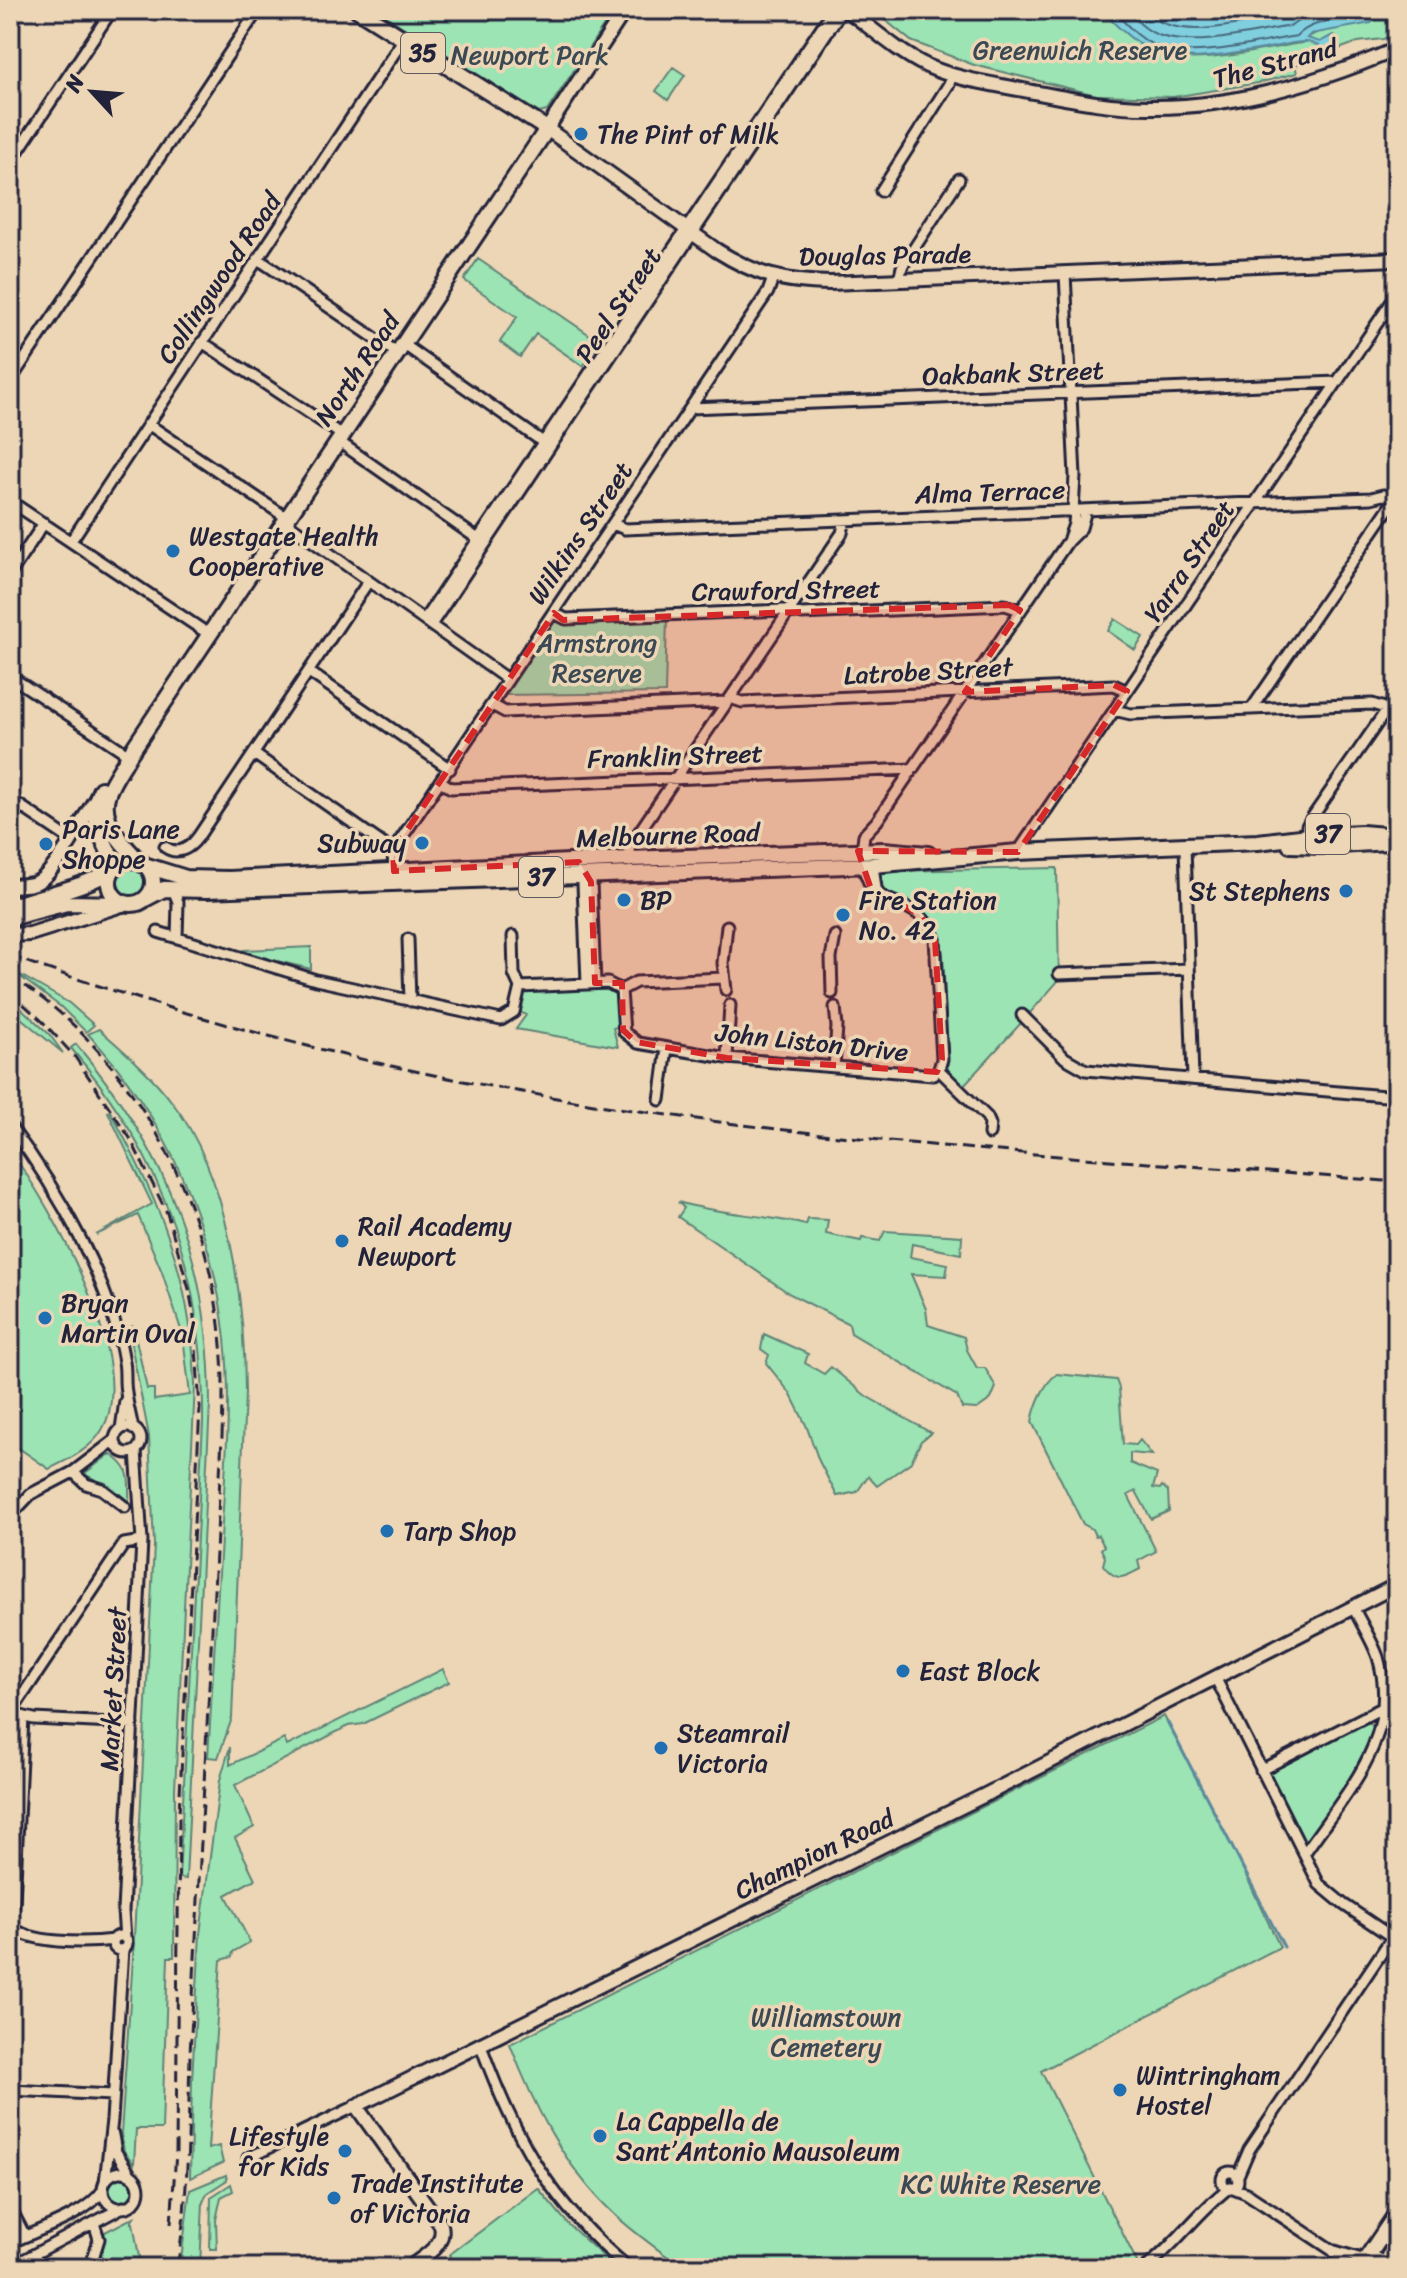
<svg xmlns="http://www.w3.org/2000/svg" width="1407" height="2278" font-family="Sriracha,sans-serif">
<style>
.green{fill:#9ce4b3;stroke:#5f8377;stroke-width:2}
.water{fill:#80cfde;stroke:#5a8a9d;stroke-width:2}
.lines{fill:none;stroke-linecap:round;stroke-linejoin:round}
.shore{stroke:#48677c;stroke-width:2}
.stream{stroke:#5a8a9d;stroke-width:3}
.street-casing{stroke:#22223b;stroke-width:15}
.secondary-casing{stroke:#22223b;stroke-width:18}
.primary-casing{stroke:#22223b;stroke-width:20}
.street{stroke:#ecd6b5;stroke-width:9}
.secondary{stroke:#ecd6b5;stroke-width:12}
.primary{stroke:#ecd6b5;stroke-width:14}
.rail{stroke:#22223b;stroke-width:3;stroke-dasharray:12 6;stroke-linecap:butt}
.marked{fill:#d62828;fill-opacity:0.2;stroke:#d62828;stroke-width:6;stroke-dasharray:16 10;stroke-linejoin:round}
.poi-dot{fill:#1f6fb2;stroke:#ecd6b5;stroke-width:3}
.labels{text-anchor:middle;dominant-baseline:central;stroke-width:7;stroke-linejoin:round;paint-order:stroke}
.shield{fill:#ecd6b5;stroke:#5f5860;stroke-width:2}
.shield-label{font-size:24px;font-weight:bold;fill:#22223b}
.park-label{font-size:26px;fill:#3a4953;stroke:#ecd6b5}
.street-label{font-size:26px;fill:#22223b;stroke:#ecd6b5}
.poi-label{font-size:26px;fill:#22223b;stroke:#ecd6b5;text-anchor:start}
</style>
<rect width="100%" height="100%" fill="#ecd6b5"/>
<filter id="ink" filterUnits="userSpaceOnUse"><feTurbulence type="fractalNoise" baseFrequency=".0125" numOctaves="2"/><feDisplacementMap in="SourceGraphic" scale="16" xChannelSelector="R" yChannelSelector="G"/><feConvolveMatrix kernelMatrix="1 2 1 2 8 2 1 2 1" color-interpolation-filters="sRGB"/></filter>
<g filter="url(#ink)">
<path class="green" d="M376,10h238l-67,101 -8,2z
M873,10h229c11,12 38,38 53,43 40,15 105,-4 147,-10 17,-19 50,-15 73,-23l5,-10h17v24l-14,5 -25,3 -63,23 2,8 -39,10 -85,14 -77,-2 -122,-30 -63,-24z
M673,67l12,8 -17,25 -12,-9z
M478,259l122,83 -17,24 -47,-32 -16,23 -20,-15 17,-25 -53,-37z
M667,619l-2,74 -163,2 51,-73z
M1115,619l28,18 -8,13 -27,-19z
M1057,868l2,112 -29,33 -4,-3 -8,8 4,4 -59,64 -15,-15 -5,-117 -5,-22 -17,-22 -39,-19 -3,-14 7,-6z
M117 883a14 14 0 1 1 28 0a14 14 0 1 1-28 0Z
M311,947v22l-71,-17 4,-2z
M10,969l59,34 25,22 -8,7 -25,-25z
M604,988l7,1 6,4v34l-4,1 5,19 -102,-18 10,-14 -6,-3 1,-15 6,-5z
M10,998l39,36 14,19 -53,-44z
M99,1029c25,22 53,46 73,73 57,73 73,200 73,291l-13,325 -14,40 -10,-1c4,-72 9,-145 13,-218 4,-66 11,-135 4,-200 -12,-113 -59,-223 -137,-305z
M76,1044c92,109 134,217 134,360l-24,475 -7,-1 24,-455c2,-145 -38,-264 -132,-375z
M110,1111c50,91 82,168 85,274l-20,404 -1,168h-6l-6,172h-26l-2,35 -10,-13 -3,-17 12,-176 21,-413 -5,-109 -21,-108 5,-2 14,63h7v11l36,-5 -7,-59 -21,-64 -24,-57 -42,20 56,-31 -44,-92z
M10,1151c41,54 131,214 92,279 -12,20 -33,29 -53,39l-39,-27z
M678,1202c42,13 86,12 128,23l2,-6 20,1 -2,14 35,7 1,-3 18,3 5,-10 77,5 -1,18 -49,-10 -2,13 38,7 -2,12 -35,-2 15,35 2,16 36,12 3,13 10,18h8l11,19 -5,12 -14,10 -15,-1 -5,-12 -106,-63 -2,-9 -59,-30 -112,-77 6,-9z
M764,1334l44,20 -3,9 19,11 7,-7 35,29 65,37 -10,8 -10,21 -34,24 -9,-10 -11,16 -20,4 -18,-35 -13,-36 -16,-32 -24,-30 3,-8 -8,-6z
M1057,1374l59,6 3,8 4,56 13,1 4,-5 12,15 -22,-2v10l27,11 -4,14 7,1 2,-3 6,5 1,20 -18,8 -15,-28 -8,4 28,56 -18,10 2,8c-16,8 -22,15 -37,-4l2,-8 -4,-8 3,-3 -6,-11 -3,1 -3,-7 -9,-5 -51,-102c3,-16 11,-38 25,-48z
M110,1454c22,14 19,24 19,48l-17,-14 -28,-14z
M443,1669l6,13 -86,42 -15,2 -113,59 19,42 -19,11 20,41 -29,16 24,47 -17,10 -1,5 -11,3 -13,189 11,-3 4,17 -33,15 2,-98 8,-146 20,-154 10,-33v18l54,-26 3,7z
M1164,1716l68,130 48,101 -239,124 98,195 -478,2 7,-11c-20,-15 -40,-29 -57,-46 -48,-46 -78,-107 -101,-167z
M1364,1723h6l4,4 1,9 -7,15 -61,92 -6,-2 -34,-69z
M226,2175l1,5 -20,13 -4,9 -3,66h-20l10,-78z
M106 2190a14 14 0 1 1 28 0a14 14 0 1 1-28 0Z
M231,2184l2,7 -12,6 -5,23 1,29h-7l1,-52z
M538,2188l31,37 47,43h-158l-9,-13z
M134,2217l-3,6h2l8,45h-46l10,-36z"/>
<path class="water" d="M1102,10h278l-3,8 -6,5 -60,11 -4,4 13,4 13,-7 4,2 2,7c-12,11 -20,-1 -33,-2 -11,-1 -30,5 -42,7 -74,11 -108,23 -162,-39z"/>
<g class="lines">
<path class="shore" d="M1113,10c12,13 26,29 43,36 37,14 102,-4 141,-10 18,-19 47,-14 70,-21l3,-5
M1127,10c9,10 20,22 34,26 36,12 93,-4 130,-10l13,-9 29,-7
M1143,10c35,35 100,12 142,5l7,-5"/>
<path class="stream" d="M1168,1723l116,224"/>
<g class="street-casing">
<path id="street" d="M10,163l102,-153
M881,191l68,-107 3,-10
M258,259l139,94
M1065,273l10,203 -2,35
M899,280l3,-13 57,-88
M202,342l140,93
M403,344l140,98
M10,381l248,-371
M690,408l648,-26
M148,424l139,94
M338,441l140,98
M10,501l200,134
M284,521l224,159
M613,524l12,5 746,-31 12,-3 14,2
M1069,538l5,-14 1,-13
M71,541l332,-501
M10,574l34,-51
M554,613l12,6 217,-9 19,4 203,-9 15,5
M424,620l409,-610
M431,625l411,-615
M309,672l141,97
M10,676l119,79
M730,698l12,4 372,-17 13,6
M492,705l13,7 222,-10
M1252,708l145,-212
M1114,710l17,4 241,-10 16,5
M254,754l139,97 1,23
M442,782l9,6 462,-19
M10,799l61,41
M1307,840v-14l4,-7 86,-124
M165,847c13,9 25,1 33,-10l170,-255
M1185,847l8,231
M393,851l375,-559 5,-14
M862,851l2,-16 13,-14 191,-280 13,-13 5,-18
M1018,852l379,-558
M630,862v-12l5,-12 207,-305 3,-13
M873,865l3,23 3,7
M587,875l4,7 4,101
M587,875l-4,9 4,99
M173,889l5,13 -1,36
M158,932l158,48 185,40 13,-8 6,-25 -6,-13 -1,-38
M408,939l2,62
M1059,974l130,-5
M520,987l88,-4 13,7 15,-8 87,-4
M621,990l3,42 14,11 89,15 206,17 6,-6 3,-10 -7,-120c-13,-36 -37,-30 -63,-49l-10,-25
M726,990l-3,-27 4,-37
M832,993l-1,-35 4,-22
M1022,1015l43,43 21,12 311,27
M727,1058l3,-53
M834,1067l3,-40 -2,-20
M939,1070l48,47 3,7 -1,10
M660,1100l7,-52
M10,1126c48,64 101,156 114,236 2,10 0,20 2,30 1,12 5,25 7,37
M115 1440a13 13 0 1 1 26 0a13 13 0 1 1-26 0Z
M121,1429l4,-28
M73,1472l13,12 16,5 23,18
M10,1516l21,-22 42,-22 42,-32
M1215,1677l104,207 24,20 49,33
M10,1714l114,-170 18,-3
M21,1716l13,3 99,5
M1261,1770l123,-63
M1304,1854c42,-62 98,-117 74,-197 -6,-17 -17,-34 -25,-50
M10,1917l4,-15 9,-185
M10,1924c15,21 79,19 104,16
M113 1943a7 7 0 1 1 14 0a7 7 0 1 1-14 0Z
M125,1938l-2,-27 19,-370 -6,-91
M10,1962l2,-18 6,-12
M480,2043c34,95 71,161 149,225
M10,2090l103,5
M113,2135l3,17 14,22
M248,2158l108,-52
M103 2190a18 18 0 1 1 36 0a18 18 0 1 1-36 0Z
M1222 2180a8 8 0 1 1 16 0a8 8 0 1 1-16 0Z
M1237,2178l12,-28 148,-220
M105,2182l7,-62 11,-171
M1231,2187l15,6 86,57 17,18
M10,2207l15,29
M10,2243c27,-13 77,-28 93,-53
M1335,2251l30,9
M10,2267l113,-60
M90,2268l9,-29 -5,-16
M1145,2268c31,-23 53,-57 85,-81"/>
</g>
<g class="secondary-casing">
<path id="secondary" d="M625,10l-78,119 169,121c40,25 66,32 114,33l567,-24
M847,10c26,19 51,42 80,56 31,14 68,18 101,25 42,8 84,17 127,16 82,0 167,-26 242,-58
M10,886c8,-1 18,0 25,-3 20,-7 49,-67 62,-86
M10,935l20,-1 89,-28
M409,2268c15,-12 37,-22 32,-43l-85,-119 629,-311 412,-210"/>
</g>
<g class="primary-casing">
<path id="primary" d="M101,789c-15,28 4,52 15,78
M1290,845l32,1 67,-4
M109 882a22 22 0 1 1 44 0a22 22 0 1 1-44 0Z
M141,863c-14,-14 -38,-38 -35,-61 1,-15 16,-33 23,-47l418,-626 -189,-119
M144,865l42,13 43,1 400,-20 255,-9 44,4
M145,899l19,-10 43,1 666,-25 145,-13 240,-10 59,-7 45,-2 35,3
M10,907c35,-13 72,-18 104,-38
M10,918l57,-15 56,1
M1366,2259l31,-46
M1356,2268c9,-12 21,-12 29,0
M1386,2268l11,-32"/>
</g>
<use href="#street" class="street"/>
<use href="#secondary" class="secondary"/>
<use href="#primary" class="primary"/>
<path class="rail" d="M10,956c151,53 307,97 464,127 304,59 615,74 923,99
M10,976c124,77 200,225 211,369 3,31 2,61 1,92l-32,617c-2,72 -1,143 -13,214
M10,992l33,30 32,35 55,81 37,75 22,76 5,28 6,91 -21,405 -3,339 -5,72"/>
</g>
</g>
<path class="marked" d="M1009,605l11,5 -55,82 149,-7 13,6 -109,161 -160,-1 13,38 48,25 16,25 7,120 -5,13 -210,-14 -91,-16 -13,-12 -1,-47h-27l-4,-101 -12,-20 -185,9 -1,-20 161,-238 9,7z"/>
<g class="poi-dot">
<circle cx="581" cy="134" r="8"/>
<circle cx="173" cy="551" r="8"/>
<circle cx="422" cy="843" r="8"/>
<circle cx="46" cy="844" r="8"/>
<circle cx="1346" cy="891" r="8"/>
<circle cx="624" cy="900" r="8"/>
<circle cx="843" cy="915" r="8"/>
<circle cx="342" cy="1241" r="8"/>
<circle cx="45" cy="1318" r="8"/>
<circle cx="387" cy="1531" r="8"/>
<circle cx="903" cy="1671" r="8"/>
<circle cx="661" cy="1748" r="8"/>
<circle cx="1120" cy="2090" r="8"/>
<circle cx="600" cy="2136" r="8"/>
<circle cx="345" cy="2151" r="8"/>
<circle cx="334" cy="2198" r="8"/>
</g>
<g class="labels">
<g class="shield">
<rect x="401" y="33" width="44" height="40" rx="6"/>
<rect x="1306" y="814" width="44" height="40" rx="6"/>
<rect x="519" y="857" width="44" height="40" rx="6"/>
</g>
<g class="shield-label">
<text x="423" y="53">35</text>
<text x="1328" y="834">37</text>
<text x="541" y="877">37</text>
</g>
<g class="park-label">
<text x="1080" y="50">Greenwich Reserve</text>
<text x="530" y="55">Newport Park</text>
<text x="597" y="643">Armstrong<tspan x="597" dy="30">Reserve</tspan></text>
<text x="826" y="2017">Williamstown<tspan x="826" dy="30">Cemetery</tspan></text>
<text x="1001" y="2184">KC White Reserve</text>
</g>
<g class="street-label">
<text transform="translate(1275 63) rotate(-15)">The Strand</text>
<text transform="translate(885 255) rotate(-1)">Douglas Parade</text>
<text transform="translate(219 278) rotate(-56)">Collingwood Road</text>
<text transform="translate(618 305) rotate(-56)">Peel Street</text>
<text transform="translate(357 369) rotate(-56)">North Road</text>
<text transform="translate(1013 373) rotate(-2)">Oakbank Street</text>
<text transform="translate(990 492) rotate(-2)">Alma Terrace</text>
<text transform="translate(580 533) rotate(-56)">Wilkins Street</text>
<text transform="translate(1189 561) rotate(-56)">Yarra Street</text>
<text transform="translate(786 590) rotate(-1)">Crawford Street</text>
<text transform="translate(928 671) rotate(-3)">Latrobe Street</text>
<text transform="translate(675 756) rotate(-2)">Franklin Street</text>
<text transform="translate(668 835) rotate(-2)">Melbourne Road</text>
<text transform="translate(812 1042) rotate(6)">John Liston Drive</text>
<text transform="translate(113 1689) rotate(-87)">Market Street</text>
<text transform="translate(814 1854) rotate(-26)">Champion Road</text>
</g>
<g class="poi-label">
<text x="597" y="134">The Pint of Milk</text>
<text x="189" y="536">Westgate Health<tspan x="189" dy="30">Cooperative</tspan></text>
<text x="62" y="829">Paris Lane<tspan x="62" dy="30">Shoppe</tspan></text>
<text x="406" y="843" text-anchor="end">Subway</text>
<text x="1330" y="891" text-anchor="end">St Stephens</text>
<text x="640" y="900">BP</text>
<text x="859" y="900">Fire Station<tspan x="859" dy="30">No. 42</tspan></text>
<text x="358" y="1226">Rail Academy<tspan x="358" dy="30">Newport</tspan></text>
<text x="61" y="1303">Bryan<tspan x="61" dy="30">Martin Oval</tspan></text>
<text x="403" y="1531">Tarp Shop</text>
<text x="919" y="1671">East Block</text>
<text x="677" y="1733">Steamrail<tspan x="677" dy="30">Victoria</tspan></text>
<text x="1136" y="2075">Wintringham<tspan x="1136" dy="30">Hostel</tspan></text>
<text x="616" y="2121">La Cappella de<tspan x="616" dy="30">Sant’Antonio Mausoleum</tspan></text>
<text x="329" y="2136" text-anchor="end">Lifestyle<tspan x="329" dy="30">for Kids</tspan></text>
<text x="350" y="2183">Trade Institute<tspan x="350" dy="30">of Victoria</tspan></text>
</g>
</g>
<rect width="1407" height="2278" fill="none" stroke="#ecd6b5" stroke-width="40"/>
<rect x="20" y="20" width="1367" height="2238" fill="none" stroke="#22223b" stroke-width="3" filter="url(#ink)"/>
<g transform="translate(92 92) rotate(296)" stroke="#ecd6b5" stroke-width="6" paint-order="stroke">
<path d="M0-6L14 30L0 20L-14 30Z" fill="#22223b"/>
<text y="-12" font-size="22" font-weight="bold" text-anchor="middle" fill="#22223b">N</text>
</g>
</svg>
